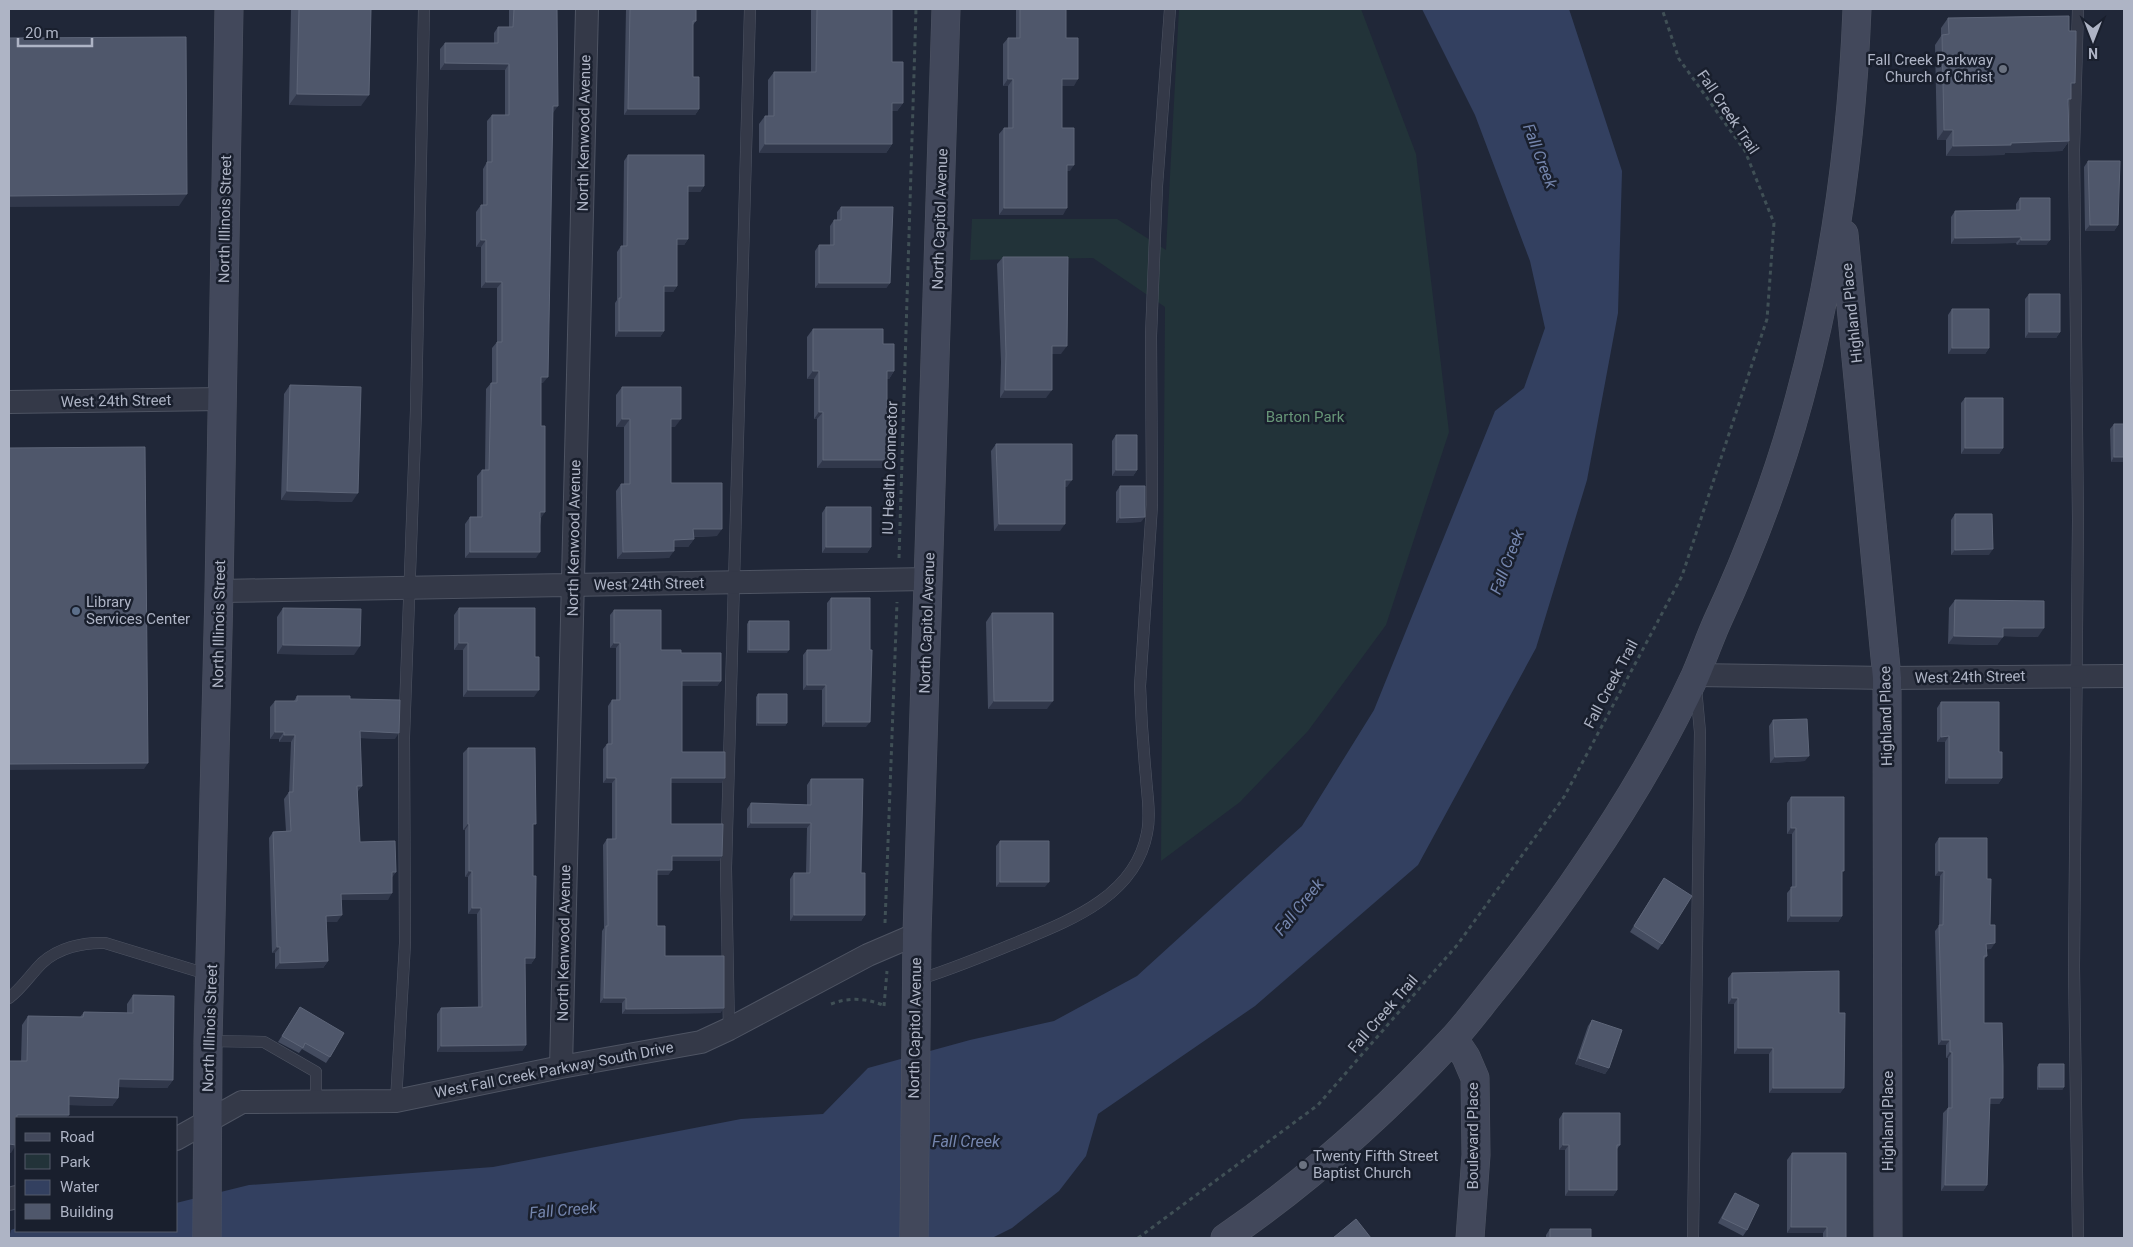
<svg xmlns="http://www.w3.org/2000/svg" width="2133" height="1247" font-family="Roboto,sans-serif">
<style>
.green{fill:#223339}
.water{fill:#334060}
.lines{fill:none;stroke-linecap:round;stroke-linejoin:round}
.lane-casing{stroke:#4e5463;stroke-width:12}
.street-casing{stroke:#4e5463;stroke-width:24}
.secondary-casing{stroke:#4e5463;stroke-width:29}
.path{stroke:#405056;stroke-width:3;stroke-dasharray:4 4;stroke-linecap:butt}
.lane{stroke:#343948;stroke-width:11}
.street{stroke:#343948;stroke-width:22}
.secondary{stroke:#42485b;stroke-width:28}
.wall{fill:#444c60}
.shaded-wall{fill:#31384b}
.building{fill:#4f576b;stroke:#5e6679}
.worship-dot{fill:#6b7280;stroke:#191f2d;stroke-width:2}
.service-dot{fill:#5c6f8a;stroke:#191f2d;stroke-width:2}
.labels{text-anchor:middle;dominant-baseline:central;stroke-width:5;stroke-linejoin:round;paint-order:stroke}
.poi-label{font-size:15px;fill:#aeb4c5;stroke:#191f2d;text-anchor:start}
.street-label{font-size:15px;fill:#aeb4c5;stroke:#191f2d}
.park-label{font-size:15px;fill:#669577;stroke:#191f2d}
.water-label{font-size:16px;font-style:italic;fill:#7586ae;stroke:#191f2d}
</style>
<rect width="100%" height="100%" fill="#202738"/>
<path class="green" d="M1179,9h182l55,145 33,278 -63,193 -78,106 -68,71 -79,59 4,-554 -72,-49 -123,2 2,-41h145l49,31z"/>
<path class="water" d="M1422,9h147l53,162 -4,142 -31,167 -51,168 -118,217 -163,141 -157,108 -12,42 -27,35 -47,37 -20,10h-983l2,-8 5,-2v3h160v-28l73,-18 244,-18 248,-48 82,-5 45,-46 102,-28 84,-19 83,-45 165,-150 72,-116 121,-299 29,-23 21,-60 -15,-67 -55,-146z"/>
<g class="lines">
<g class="lane-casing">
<path id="lane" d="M2078,9l-4,141 4,370 -4,447 4,271
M917,980c33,-10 64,-23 96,-36 53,-22 122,-46 134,-111 4,-18 0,-38 -1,-56 -3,-31 -5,-61 -6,-91l12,-181 -1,-169 6,-150 13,-177
M9,998c13,-10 21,-23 33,-35 16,-15 41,-21 63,-20l105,32
M729,1029l-3,-161 24,-859
M208,1041l56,1 52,30v31
M396,1101l9,-158 -1,-206 12,-327 8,-401
M1693,1238l7,-506 -4,-44"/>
</g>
<g class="street-casing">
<path id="street" d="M9,402l213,-3
M219,591l710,-12
M1695,675l192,3 237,-2
M561,1067l26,-1058
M176,1139l66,-37 154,-1 165,-34 140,-25 28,-13 139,-74 49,-21
M9,1199l7,-2"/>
</g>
<g class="secondary-casing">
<path id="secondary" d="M1844,234l43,444 1,560
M1454,1039l12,18 9,21 1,77 -6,83
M207,1238l1,-197 11,-450 10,-582
M914,1238l3,-304 29,-925
M1225,1238c83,-57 158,-124 227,-198 13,-14 25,-30 37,-45 33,-41 65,-83 94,-126 42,-61 81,-126 112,-193 8,-18 14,-36 22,-54 32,-69 62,-148 82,-222 35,-128 53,-260 58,-391"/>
</g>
<path class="path" d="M899,558l17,-549
M885,923l12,-321
M831,1004c18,-7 36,-6 54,2
M884,1006l3,-35
M1138,1238l180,-133 140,-161 106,-147 118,-221 85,-257 7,-96 -29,-72 -66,-92 -17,-50"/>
<use href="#lane" class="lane"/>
<use href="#street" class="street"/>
<use href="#secondary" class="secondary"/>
</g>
<path class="wall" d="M291,9h80l-10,97 -72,-1z
M509,9h48l-4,104 -10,270h-2v135l-5,40h-71v-34l5,-7h7v-41l5,-6h3l1,-81 5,-6h1v-35l5,-6v-54h-16v-41h-5v-35l5,-7h2v-36l4,-7v-41l5,-6h13v-45h-65v-21l5,-6h49v-10l4,-6h11z
M626,9h70v12l-3,4v52l6,32 -4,6h-71z
M811,9h81v53l11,41 -6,8h-5v33l-6,9h-127v-29l6,-8h3v-36l6,-8h37z
M1016,9h50v29l8,48h-12v42l8,43h-3l-4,44h-64v-81l5,-6h4v-42h-5v-42l5,-6h8z
M1948,18l123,71 -3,15 1,37 -7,10 -57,2 -1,2 -58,1v-16h-9l-2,-95 6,-9v-8z
M628,155l76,31 -4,6h-12v47l-4,6h-7v41l-4,6h-9v39l-4,6h-45v-34l2,-3v-48l4,-6h2l1,-85z
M2088,161l30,64 -4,6h-29l-1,-64z
M2020,198l30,42 -4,5h-29l-1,-2 -65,1v-27l4,-6 61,-1v-6z
M841,207l49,76 -4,5h-71v-37l4,-6h11v-19l4,-6h3v-8z
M1003,257l58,97h-9l-6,44h-46l1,-36 -4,-98z
M2029,294l31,38 -4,6h-31v-39z
M1952,309l37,39 -4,6h-37v-39z
M813,329l70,15 11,27 -5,8h-2v37l1,44 -5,8h-66v-49h-3v-40h-7v-42z
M290,385l62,117 -71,-2 3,-106z
M622,387l53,40h-4v56l46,53 -24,1 1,2 -6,8h-14l-5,11 -52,1 -1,-68 5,-7h3v-57h-8v-32z
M1965,398l38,50 -4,6h-38v-51z
M2114,424l10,38h-13l-1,-33z
M1116,435l21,35 -4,6h-21v-35z
M996,444l71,43h-2l-5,44h-66l-3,-80z
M1120,486l21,36 -25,1v-31z
M826,507l45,40 -4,6h-45v-40z
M1955,514l34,41h-38v-35z
M831,598l35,129h-44v-37h-19v-35l4,-5h20v-47z
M1955,600l83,37 -35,-1 -6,9 -49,-1 1,-36z
M283,608l71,47 -77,-1v-37z
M459,608l76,49 -1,40h-71v-47h-9v-35z
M614,610l47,40 20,3 40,28 -4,5h-35v66l43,26 -4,5h-50v41l51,32 -3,5h-47v9l-4,5h-11v51l8,30 59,52 -4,5 -98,1v-11h-22l2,-72 2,-3 -1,-83 4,-6h5v-56h-9v-34l4,-5h1v-38l4,-6h4v-52h-6v-33z
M992,613l55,96h-59l-2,-87z
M749,621l38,32h-40v-29z
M758,694l29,29 -2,3h-29v-29z
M297,696l53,3 45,40 -35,-1 2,48 -5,6 3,50 36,30 -4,5 -4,23h-47l-4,22h-11l2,39 -5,7 -48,1v-16h-3l-3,-115 4,-6 13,-1 -2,-32 5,-7 2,-50h-12v-3h-9v-32l5,-6h19z
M1941,702l61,76 -4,6h-53v-42h-8v-34z
M1773,720l32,41 -35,2 -1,-37z
M468,748l65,79v49l2,82 -4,6h-6l1,81 -4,6 -85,1v-38l4,-6 37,-1 -1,-93h-9v-37h-3v-47h-2v-77z
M811,779l50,94 4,42 -4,6h-71v-42l4,-6h12l1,-45h-60v-19l4,-6 56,2v-20z
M1791,797l51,78v41l-4,6h-51v-29l5,-6v-53h-5v-31z
M1939,838l48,41 4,70h-4v7l-3,3v64l19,75 -4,6h-10l-2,81 -4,6h-42l2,-78 5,-5v-50h-2v-13h-8l-3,-114 4,-5 1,-50h-5v-32z
M1000,841l45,46h-49v-41z
M1660,884l2,60 -4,6 -28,-18z
M1732,973l107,40 5,75 -4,5h-71v-39h-35v-50h-6v-26z
M133,995l40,85 -6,8 -48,-1 -1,11 -6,8 -43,-1 -53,13 -5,35 10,-92 1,-36 6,-9 52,1 4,-5 43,1v-9z
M300,1007l30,50 -4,6 -24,-14 -3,4 -21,-11z
M1592,1020l17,48 -4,6 -30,-10 13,-38z
M2039,1064l25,23 -2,3h-25v-23z
M1563,1113l57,32 -3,4v41l-4,6h-48v-46h-6v-31z
M1792,1153l54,85h-23v-5h-36v-73z
M1735,1193l12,37 -4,6 -25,-13 13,-24z
M1550,1229l41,9h-45v-3z"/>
<path class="shaded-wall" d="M445,63l64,1 -4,6h-65z
M1008,79h5l-5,7h-5z
M1062,79h16l-4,7h-17z
M2071,83h4l-7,10z
M297,94l72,1 -8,11 -72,-1z
M892,103h11l-6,8h-11z
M553,106h5l-5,7h-5z
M628,109h71l-4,6h-71z
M1944,130h9l-7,10h-9z
M2069,141l-7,10 -57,2 -1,2 -58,1 7,-10 58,-3z
M765,144h127l-6,9h-127z
M1067,165h7l-4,6h-7z
M688,186h16l-4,6h-16z
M187,194l-8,12 -170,1v-11z
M1004,208h63l-4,7h-64z
M2090,225h28l-4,6h-29z
M2021,237l-5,6 -65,1 4,-6z
M677,239h11l-4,6h-11z
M481,240h5l-5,7h-5z
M2021,240h29l-4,5h-29z
M486,282h16l-5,6h-16z
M819,283h71l-4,5h-71z
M664,286h13l-4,6h-13z
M619,331h45l-4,6h-45z
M2029,332h31l-4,6h-31z
M1052,346h15l-6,8h-15z
M1952,348h37l-4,6h-37z
M813,371h6l-5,8h-7z
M887,371h7l-5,8h-8z
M541,377h7l-5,6h-6z
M1005,390h47l-6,8h-46z
M819,412h4l-6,7h-3z
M622,419h8l-6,8h-8z
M671,419h10l-6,8h-10z
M1965,448h38l-4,6h-38z
M2114,457h10v5h-13z
M823,460h65l-5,8h-66z
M1116,470h21l-4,6h-21z
M1065,480h7l-5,7h-7z
M287,491l71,2 -6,9 -71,-2z
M540,512h5l-4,6h-5z
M1145,517l-4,5 -25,1 4,-5z
M999,524h66l-5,7h-66z
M693,529h29l-5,7 -29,1z
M694,539l-6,8h-20l6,-7z
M826,547h45l-4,6h-45z
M1993,549l-4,6h-38l4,-5z
M674,551l-5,7 -52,1 6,-7z
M470,552h70l-4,6h-71z
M2003,628h41l-6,9 -41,-1z
M1954,636l49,1 -6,8 -49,-1z
M459,643h9l-5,7h-9z
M614,643h6l-4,5h-6z
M283,645l77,1 -6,9 -77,-1z
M749,650h40l-2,3h-40z
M682,681h39l-4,5h-39z
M807,685h19l-4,5h-19z
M468,690h71l-5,7h-71z
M994,701h59l-6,8h-59z
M826,722h44l-4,5h-44z
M758,723h29l-2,3h-29z
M360,731l39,2 -4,6 -40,-1z
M275,732h9l-5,7h-9z
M284,735h11l-4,7h-12z
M1949,736l-4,6h-8l4,-5z
M1809,756l-4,5 -35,2 5,-6z
M148,763l-4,6 -135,1v-6z
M607,778h9l-4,5h-9z
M671,778h54l-4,5h-54z
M1949,778h53l-4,6h-53z
M357,786h5l-5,6z
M751,823h60l-4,5h-60z
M468,824h1l-4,6h-2z
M1791,828h5l-4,6h-5z
M672,856h50l-3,5h-51z
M657,870h15l-4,5h-15z
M469,871h3l-4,6h-3z
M1939,871h5l-4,5h-5z
M392,872h4l-5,6z
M1000,882h49l-4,5h-49z
M392,893l-4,7h-51l4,-6z
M472,908h9l-4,6h-9z
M342,915l-5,7h-16l5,-6z
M794,915h71l-4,6h-71z
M1791,916h51l-4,6h-51z
M1995,943l-4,6 -9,1 4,-6z
M277,947h3l-5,6h-3z
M525,958h10l-4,6h-10z
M328,961l-5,7 -48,1 5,-6z
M604,998h22l-4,5h-22z
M1732,998h6l-4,6h-6z
M724,1008l-4,5 -98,1 4,-5z
M1942,1040h8l-4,5h-8z
M526,1045l-4,6 -85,1 4,-6z
M1738,1048h35l-4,6h-35z
M1950,1052h2l-4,6h-2z
M1579,1058l30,10 -4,6 -30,-10z
M119,1079l54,1 -6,8 -54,-1z
M2039,1087h25l-2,3h-25z
M1773,1088h71l-4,5h-71z
M69,1096l49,2 -6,8 -49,-1z
M1990,1098h13l-4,6h-13z
M17,1115h52l-3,3h-50z
M9,1144l7,1 -5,8h-2z
M1563,1145h6l-4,5h-6z
M1945,1185h42l-4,6h-42z
M1569,1190h48l-4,6h-48z
M1791,1227h36l-4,6h-36z"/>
<path class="building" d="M299,9h72l-2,86 -72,-1z
M514,9h43l1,97h-5l-5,271h-7v49h4v86h-5v40h-70v-35h12v-47h7l2,-87h6v-41h5v-60h-16v-42h-5v-35h6v-43h5v-47h17v-51l-64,-1v-20h53v-16h15z
M630,9h66v12h-3v56h6v32h-71z
M817,9h75v53h11v41h-11v41h-127v-28h9v-44h42z
M1020,9h46v29h12v41h-16v49h12v37h-7v43h-63v-80h9v-49h-5v-41h12z
M2069,16v15h7v9l-1,43h-4v16h-3l1,42 -58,2v2l-58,1v-16h-9l-2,-95 7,-1 -1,-16z
M186,37l1,157 -178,2v-158z
M628,155h76v31h-16v53h-11v47h-13v45h-45v-33h2v-52h6z
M2088,161h32l-2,64h-28z
M2020,198h30v42h-29v-3l-66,1v-27l65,-1z
M841,207h52l-3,76h-71v-38h15v-25h7z
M1003,257h65l-1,89h-15v44h-47l1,-36z
M2029,294h31v38h-31z
M1952,309h37v39h-37z
M813,329h70v15h11v27h-7v45h1v44h-65v-48h-4v-41h-6z
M290,385l71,2 -3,106 -71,-2z
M622,387h59v32h-10v64h51v46h-29l1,10 -20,1v11l-51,1 -2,-68h9v-65h-8z
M1965,398h38v50h-38z
M2114,424h10v33h-10z
M1116,435h21v35h-21z
M996,444h76v36h-7v44h-66z
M145,447l3,316 -139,1v-316z
M1120,486h25v31l-25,1z
M826,507h45v40h-45z
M1955,514h37l1,35 -38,1z
M831,598h39v52h2l-2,72h-44v-37h-19v-35h24z
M1955,600l89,1v27h-41v9l-49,-1z
M283,608l78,1 -1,37 -77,-1z
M459,608h76v49h4v33h-71v-47h-9z
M614,610h47v40h20v3h40v28h-39v71h43v26h-54v46h52l-1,32h-50v14h-15v56h8v30h59v52l-98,1v-11h-22l2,-72h2l-1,-87h9v-61h-9v-34h5v-44h8v-57h-6z
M992,613h61v88h-59z
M749,621h40v29h-40z
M758,694h29v29h-29z
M297,696h53v3l50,1 -1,33 -39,-2 2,55h-5l3,56 35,-1 1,31h-4v21l-51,1 1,21 -16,1 2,45 -48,2v-16h-3l-4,-115 18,-1 -2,-39h4l2,-57h-11v-3h-9v-31h22z
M1941,702h58v50h3v26h-53v-42l-8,1z
M1807,719l2,37 -34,1 -2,-37z
M468,748h67l1,76h-3v52h3l-1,82h-10l1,87 -85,1v-38l41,-1 -1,-99h-9v-37h-3v-47h-1z
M811,779h52l-2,94h4v42h-71v-42h16l1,-50h-60v-20l60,2z
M1791,797h53v74h-2v45h-51v-29h5v-59h-5z
M1939,838h48v41h4l-1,46h5v18l-9,1 1,12h-3v67h18l1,43v32h-13l-3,87h-42l3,-77h4v-56h-2v-12h-8l-3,-115h4l1,-54h-5z
M1000,841h49v41h-49z
M1664,878l28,18 -30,48 -28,-18z
M1839,971v42h6l-1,75h-71v-40h-35v-50h-6v-25z
M133,995l41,1 -1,84 -54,-1 -1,19 -49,-2v19h-52v3h-1v27l-7,-1v-83h18l1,-45 55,1 1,-5 49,1z
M300,1007l44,26 -14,24 -25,-14 -2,5 -21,-12z
M1592,1020l30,10 -13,38 -30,-10z
M2039,1064h25v23h-25z
M1563,1113h57v32h-3v45h-48v-45h-6z
M1792,1153h54v85h-19v-11h-36z
M1735,1193l24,12 -12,25 -25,-12z
M1356,1219l15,19h-38z
M1550,1229h41v9h-41z"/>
<g class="worship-dot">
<circle cx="2003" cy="69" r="5"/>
<circle cx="1303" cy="1165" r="5"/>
</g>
<circle class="service-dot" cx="76" cy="611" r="5"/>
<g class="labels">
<g class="poi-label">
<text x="1993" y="60" text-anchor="end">Fall Creek Parkway<tspan x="1993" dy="17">Church of Christ</tspan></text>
<text x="86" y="602">Library<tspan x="86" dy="17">Services Center</tspan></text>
<text x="1313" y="1156">Twenty Fifth Street<tspan x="1313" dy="17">Baptist Church</tspan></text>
</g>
<g class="street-label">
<text transform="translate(1728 112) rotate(56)">Fall Creek Trail</text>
<text transform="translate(584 133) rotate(-89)">North Kenwood Avenue</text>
<text transform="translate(225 219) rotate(-89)">North Illinois Street</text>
<text transform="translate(940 219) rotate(-88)">North Capitol Avenue</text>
<text transform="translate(1852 313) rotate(-96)">Highland Place</text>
<text transform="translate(116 401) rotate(-1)">West 24th Street</text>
<text transform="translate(890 468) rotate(-88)">IU Health Connector</text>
<text transform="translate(574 538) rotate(-89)">North Kenwood Avenue</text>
<text transform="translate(649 584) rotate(-1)">West 24th Street</text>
<text transform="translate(927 623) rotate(-88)">North Capitol Avenue</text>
<text transform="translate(219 624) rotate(-89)">North Illinois Street</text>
<text transform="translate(1970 677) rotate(-1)">West 24th Street</text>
<text transform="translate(1611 684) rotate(-62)">Fall Creek Trail</text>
<text transform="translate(1886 716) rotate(-91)">Highland Place</text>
<text transform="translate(564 943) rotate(-89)">North Kenwood Avenue</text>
<text transform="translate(1383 1014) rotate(-49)">Fall Creek Trail</text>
<text transform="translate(210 1028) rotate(-88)">North Illinois Street</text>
<text transform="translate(915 1028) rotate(-89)">North Capitol Avenue</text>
<text transform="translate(554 1070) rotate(-11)">West Fall Creek Parkway South Drive</text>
<text transform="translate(1888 1121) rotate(-90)">Highland Place</text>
<text transform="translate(1473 1136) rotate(-90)">Boulevard Place</text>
</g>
<g class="park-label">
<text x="1305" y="417">Barton Park</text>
</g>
<g class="water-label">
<text transform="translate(1540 156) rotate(69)">Fall Creek</text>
<text transform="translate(1507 562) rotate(-69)">Fall Creek</text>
<text transform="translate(1299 907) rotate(-51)">Fall Creek</text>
<text x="966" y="1141">Fall Creek</text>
<text transform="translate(563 1210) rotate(-5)">Fall Creek</text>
</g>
</g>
<rect width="2133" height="1247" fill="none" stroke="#aeb4c5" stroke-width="20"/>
<rect x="15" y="1117" width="162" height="115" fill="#191f2d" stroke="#555b6a"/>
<rect x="25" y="1133" width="25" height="8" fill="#42485b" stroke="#555b6a"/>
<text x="60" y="1142" font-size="15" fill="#aeb4c5">Road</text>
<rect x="25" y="1154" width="25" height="15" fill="#223339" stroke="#555b6a"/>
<text x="60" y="1167" font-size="15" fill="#aeb4c5">Park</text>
<rect x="25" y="1180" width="25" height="15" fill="#334060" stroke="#555b6a"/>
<text x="60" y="1192" font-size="15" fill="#aeb4c5">Water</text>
<rect x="25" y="1204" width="25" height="15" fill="#4f576b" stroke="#555b6a"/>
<text x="60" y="1217" font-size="15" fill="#aeb4c5">Building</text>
<g transform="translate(2093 40) rotate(180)" stroke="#191f2d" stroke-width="4" paint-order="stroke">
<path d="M0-4L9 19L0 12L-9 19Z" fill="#aeb4c5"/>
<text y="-8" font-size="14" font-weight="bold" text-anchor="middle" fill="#aeb4c5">N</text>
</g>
<path d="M18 38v8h74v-8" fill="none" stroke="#aeb4c5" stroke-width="2.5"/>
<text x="25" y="38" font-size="15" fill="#aeb4c5" stroke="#191f2d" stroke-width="4" paint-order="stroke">20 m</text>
</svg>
